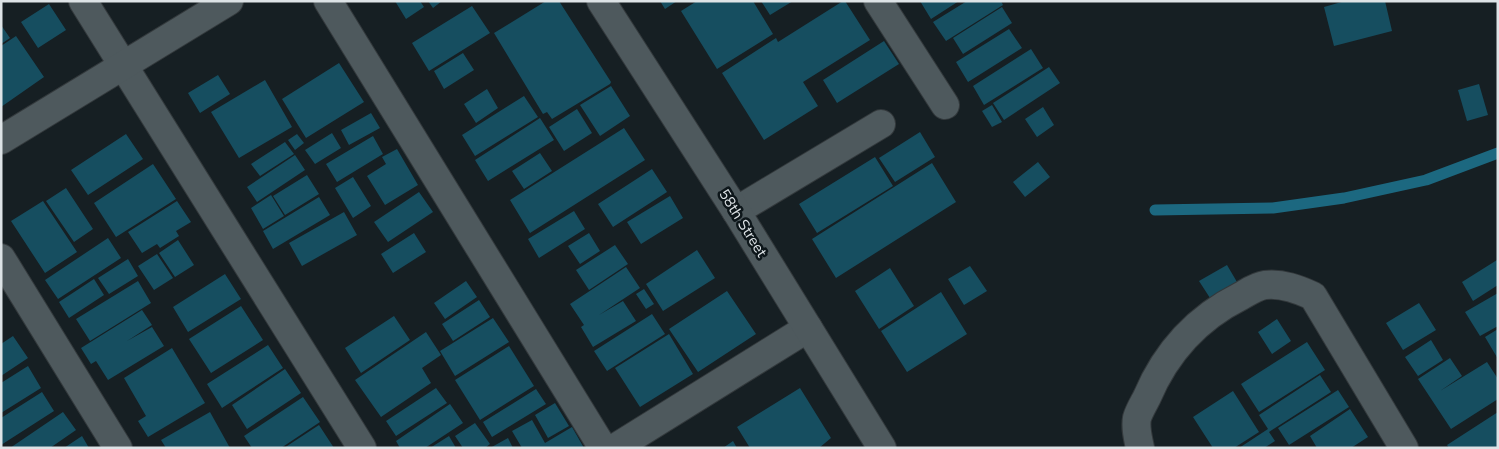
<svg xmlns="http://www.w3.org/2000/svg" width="1499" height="449" font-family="'Nunito Sans',sans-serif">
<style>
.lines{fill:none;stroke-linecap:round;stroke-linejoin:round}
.stream{stroke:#1c6880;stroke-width:11}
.building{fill:#164e60}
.street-casing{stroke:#33393c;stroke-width:30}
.secondary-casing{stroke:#33393c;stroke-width:30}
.street{stroke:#4e595d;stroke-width:28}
.secondary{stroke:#4e595d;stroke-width:28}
.labels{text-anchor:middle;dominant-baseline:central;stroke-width:5;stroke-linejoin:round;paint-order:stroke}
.street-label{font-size:15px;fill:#dde3e6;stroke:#0d161a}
</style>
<rect width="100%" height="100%" fill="#161f23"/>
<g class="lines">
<path class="stream" d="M1155,210l118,-2 71,-10 82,-18 72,-27"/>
</g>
<path class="building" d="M395,1h25l4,6 -18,12z
M428,1h14l-9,7z
M546,1h13l52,81 -1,2 -58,35 -5,-7 -4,2 -49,-81z
M660,1h17l-12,8z
M697,1h56l20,33 -56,35 -36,-58z
M761,1h32l-23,14z
M843,1h2l25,39 -67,42 15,24 -54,34 -42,-67 54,-35 2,4z
M920,1h39l-28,18z
M967,1h34l2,4 -57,36 -13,-19z
M1345,1h40l7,30 -58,15 -10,-39z
M49,4l17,26 -28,18 -17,-26z
M472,6l18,27 -61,38 -17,-28z
M1002,7l10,16 -49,31 -10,-16z
M1,25l9,13 -9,6z
M1009,29l13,19 -54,34 -12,-20z
M16,36l28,41 -43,30v-61z
M884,41l15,23 -62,39 -14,-23z
M1031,49l12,19 -59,37 -11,-19z
M463,53l11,17 -30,19 -10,-18z
M339,63l25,39 -58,36 -24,-39z
M1049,67l11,16 -56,37 -11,-17z
M218,75l12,19 -30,19 -12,-20z
M265,80l27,47 -53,31 -28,-46z
M1479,84l9,31 -21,6 -9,-31z
M611,86l19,30 -30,20 -20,-31z
M487,89l11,19 -22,15 -12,-19z
M524,96l14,21 -63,39 -13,-21z
M992,105l10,17 -10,5 -10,-16z
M1043,107l11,18 -17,12 -12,-18z
M577,109l15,24 -28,18 -15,-24z
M371,113l9,15 -31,17 -8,-15z
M540,118l14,22 -66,41 -13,-21z
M624,128l21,32 -115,73 -20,-33z
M920,132l15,25 -40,25 -16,-24z
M332,133l9,15 -26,16 -10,-14z
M126,134l17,25 -55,36 -17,-25z
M297,134l7,9 -9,7 -7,-10z
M373,136l10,18 -46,28 -11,-18z
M285,142l9,12 -34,22 -9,-12z
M397,149l21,36 -33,20 -18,-29 19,-12 -4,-7z
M540,153l12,18 -28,18 -12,-18z
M295,155l10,15 -48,32 -10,-15z
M875,157l18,29 -76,47 -18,-29z
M1038,162l12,15 -25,20 -12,-15z
M932,163l24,39 -120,76 -24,-39z
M153,164l23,35 -60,38 -22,-34z
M652,169l15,23 -54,35 -15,-23z
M307,175l12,19 -34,21 -12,-19z
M353,177l18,29 -18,12 -18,-30z
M66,188l27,41 -19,13 -28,-41z
M419,192l14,20 -45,30 -14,-20z
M271,195l13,21 -21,13 -12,-21z
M670,196l13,22 -42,26 -14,-22z
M319,197l11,18 -57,34 -10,-18z
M43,201l34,51 -32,21 -34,-52z
M177,201l14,21 -15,9 3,5 -19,12 -3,-4 -15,9 -14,-21z
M574,211l11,18 -46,29 -11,-19z
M344,212l13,23 -55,31 -13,-23z
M414,233l12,19 -33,21 -12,-19z
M589,233l11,18 -20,13 -12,-18z
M108,238l13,20 -63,41 -13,-19z
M178,240l16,25 -19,12 -16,-24z
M615,245l13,19 -39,26 -13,-20z
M697,250l18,28 -52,33 -17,-27z
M157,254l16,24 -19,12 -16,-24z
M128,259l10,17 -29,18 -11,-16z
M1497,260l1,25 -25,16 -11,-19z
M1227,265l10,17 -27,16 -11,-17z
M970,266l17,25 -23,14 -16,-26z
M626,267l14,21 -41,27 24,-14 13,20 -43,26 -12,-20 3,-2 -14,-21z
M890,268l24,38 -35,23 -24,-38z
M225,274l16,25 -53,33 -15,-25z
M94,279l10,16 -35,23 -10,-16z
M138,281l13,22 -61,38 -14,-22z
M466,281l11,16 -32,22 -11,-16z
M644,289l10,15 -8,5 -10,-15z
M727,291l29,43 -58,38 -29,-43z
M941,292l26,42 -60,38 -26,-41z
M1498,293v33l-18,10 -15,-24z
M479,300l11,17 -37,24 -11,-17z
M1419,303l17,27 -33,20 -17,-27z
M241,306l22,34 -52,33 -22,-34z
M142,310l10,15 -25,16 25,-14 12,19 -56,34 -12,-19 -5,3 -10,-16z
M652,314l13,20 -58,37 -13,-20z
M394,316l16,24 -49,33 -16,-25z
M493,318l16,24 -54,34 -15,-25z
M1277,319l14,22 -19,13 -14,-22z
M1498,329v30l-13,-22z
M426,332l15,23 -19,13 9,15 -50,34 -26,-37z
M669,334l24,40 -53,33 -25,-39z
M13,336l15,22 -27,18v-32z
M1431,340l12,20 -25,16 -13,-19z
M1307,342l18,28 -66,42 -18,-28z
M268,345l15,23 -61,40 -15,-24z
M509,346l25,40 -54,34 -25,-40z
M172,348l33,55 -57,34 -10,-16 8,-5 -22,-38z
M1450,358l12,18 -22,15 47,-29 11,17v20l-47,30 -33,-50z
M28,366l13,22 -40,25v-30z
M285,369l16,24 -54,36 -15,-24z
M1320,375l11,17 -62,40 6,9 -11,7h-25l29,-19 -9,-14z
M436,388l11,15 -51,33 -10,-15z
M800,388l31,50 -12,10h-69l-13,-21z
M536,389l10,15 -54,33 -9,-15z
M1338,390l11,17 -60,38 -11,-17z
M1233,391l26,41 -25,16h-21l-20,-31z
M42,392l12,19 -53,34v-27z
M303,397l17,25 -39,26h-29l-8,-12z
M555,403l14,23 -21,12 -13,-23z
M450,404l13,19 -38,25h-25l-4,-7z
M1350,409l18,28 -17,11h-34l-7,-12z
M63,412l13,18 -26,18h-40z
M210,412l20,36h-64l-5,-8z
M1498,412v36h-49l-2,-3z
M532,420l13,23 27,-16 12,21h-62l-10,-17z
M475,423l15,21 -5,4h-22l-8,-12z
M319,425l15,23h-50z
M82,436l7,12h-25z
M449,436l7,12h-26z
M508,438l5,10h-23z
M733,441l4,7h-14z"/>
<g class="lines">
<g class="street-casing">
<path id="street" d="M83,1l279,447
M328,1l275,447
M878,1l67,104
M736,211l145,-87
M1,258l117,190
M615,448l193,-120
M1140,448c-2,-10 -5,-20 -3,-30 2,-7 7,-15 10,-21 19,-45 50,-79 94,-101 7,-4 16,-10 24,-11 17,-2 33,4 48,11l91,152"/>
</g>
<g class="secondary-casing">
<path id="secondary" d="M601,1l135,210 146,237
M1,140l228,-139"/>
</g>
<use href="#street" class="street"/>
<use href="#secondary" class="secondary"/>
</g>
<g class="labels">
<g class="street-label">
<text transform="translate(743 223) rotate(58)">58th Street</text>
</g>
</g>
<rect width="1499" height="449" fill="none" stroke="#dde3e6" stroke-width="5"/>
</svg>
